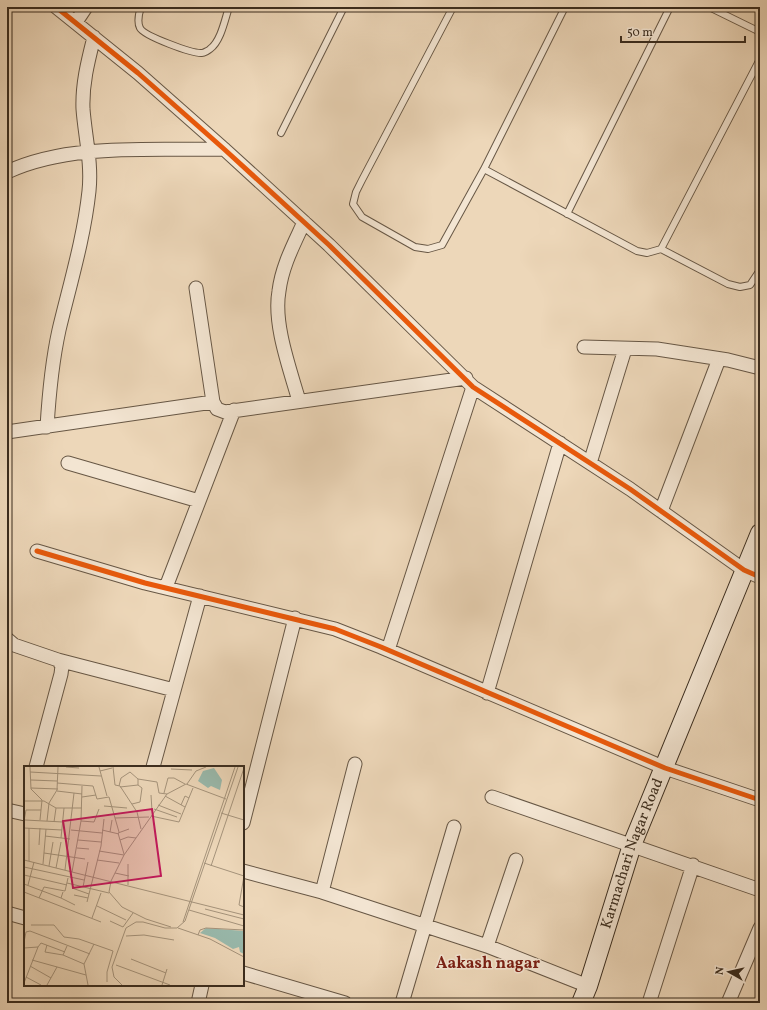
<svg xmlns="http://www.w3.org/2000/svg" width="767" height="1010" font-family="Vollkorn,serif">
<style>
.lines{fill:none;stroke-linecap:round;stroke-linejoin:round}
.lane-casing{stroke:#675745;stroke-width:8}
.street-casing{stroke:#675745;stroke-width:15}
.secondary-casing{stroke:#3a2c1e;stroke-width:20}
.lane{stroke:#f3e5d2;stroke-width:6}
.street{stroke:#f3e5d2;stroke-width:13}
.secondary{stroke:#f3e5d2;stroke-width:18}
.cycleway-casing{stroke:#f3e5d2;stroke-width:8}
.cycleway{stroke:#e8590c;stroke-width:5}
.labels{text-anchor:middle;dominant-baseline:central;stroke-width:3;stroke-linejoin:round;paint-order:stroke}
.street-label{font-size:15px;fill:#3a2c1e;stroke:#f3e5d2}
.neighbourhood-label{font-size:16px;font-weight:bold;fill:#7a1f14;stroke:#f3e5d2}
.inset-road{fill:none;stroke:#a5937b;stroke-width:1}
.view{fill:#c2185b;fill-opacity:0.15;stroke:#c2185b;stroke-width:2}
.inset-edge{fill:none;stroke:#3a2c1e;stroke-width:2}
</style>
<rect width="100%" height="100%" fill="#edd7b9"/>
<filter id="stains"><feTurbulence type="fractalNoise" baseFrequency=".005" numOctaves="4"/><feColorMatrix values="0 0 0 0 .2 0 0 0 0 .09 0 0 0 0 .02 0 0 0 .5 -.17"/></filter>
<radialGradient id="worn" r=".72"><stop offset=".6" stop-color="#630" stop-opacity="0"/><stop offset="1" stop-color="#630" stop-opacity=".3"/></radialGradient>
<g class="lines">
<g class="lane-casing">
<path id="lane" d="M141,7c-2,6 -4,15 -1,21 4,8 53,26 62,25 2,0 7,-3 8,-4 11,-8 15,-30 19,-42
M453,7l-91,173 -6,12 -3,12 9,13 53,30 13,2 14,-4 42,-76 81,-162
M709,7l51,25
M281,133l63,-126
M484,169l153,82 10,2 14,-4 99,-190
M567,214l103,-207
M661,249l67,35 12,3 10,-2 10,-15"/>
</g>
<g class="street-casing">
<path id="street" d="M56,7l82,66 86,76 105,96 144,142 157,102 114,81 16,7
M76,22l10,-15
M7,172c64,-30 148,-21 217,-23
M196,288l17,114 4,7 8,3 241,-34
M584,347l73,2 71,11 32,8
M299,401c-9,-32 -26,-77 -20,-110 3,-25 15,-47 25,-69
M47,427c2,-33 5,-65 12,-97 11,-46 25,-92 30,-139 3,-28 -4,-55 -6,-82 -1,-25 5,-48 11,-72
M7,432l206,-30
M68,463l131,38
M590,463l35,-114
M661,511l58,-152
M37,551l108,32 190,46 46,18 284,121 95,32
M166,587l68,-177
M7,639l7,6 44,15 4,6 -1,8 -25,93
M388,650l85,-263
M58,660l116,30
M487,693l73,-250
M153,767l47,-171
M492,797l268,93
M7,810l18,4
M243,823l52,-205
M243,871l79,21 165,54 101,40
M322,892l33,-128
M7,913l18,5
M487,946l29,-86
M243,973l102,30
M198,1003l4,-18
M402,1003l52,-176
M649,1003l44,-138
M728,1003l32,-75"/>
</g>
<g class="secondary-casing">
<g id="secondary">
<path id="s1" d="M581,1003l7,-17 44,-141 128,-312"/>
</g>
</g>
<use href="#lane" class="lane"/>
<use href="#street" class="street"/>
<use href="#secondary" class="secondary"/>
<g class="cycleway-casing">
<path id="cycleway" d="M56,7l82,66 86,76 105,96 144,142 157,102 114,81 16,7
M37,551l108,32 190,46 46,18 284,121 95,32"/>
</g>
<use href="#cycleway" class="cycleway"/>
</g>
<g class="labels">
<g class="street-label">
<text stroke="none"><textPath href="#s1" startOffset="158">Karmachari Nagar Road</textPath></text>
</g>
<g class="neighbourhood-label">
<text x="488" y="964">Aakash nagar</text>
</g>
</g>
<g transform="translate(24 766)">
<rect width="220" height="220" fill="#edd7b9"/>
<path d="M190,2l8,12 -2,10 -9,-4 -3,2 -10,-7 5,-10zM182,162l38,3v23l-4,-2 -1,-5 -6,2 -18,-11 -15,-5z" fill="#99baad"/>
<path class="inset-road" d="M6,1l1,22 11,11 -2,20M42,1l13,1M75,1l8,29M89,1l2,18 5,1 17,26 4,17M147,3l21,1M76,5l12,-3M6,6l71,4M114,13l19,3 2,11 8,1M7,14l26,1M33,17l36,3 4,13 12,-2 10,35M163,18l9,-13 10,-4M95,20l2,-8 9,-6 8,7v6M96,21l18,-2 4,3 -2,14 -8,2M7,22l27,1M33,25l25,3M140,27l4,-15h6l11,6M127,29l1,16M141,30l20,11M58,31l14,-2M0,35h20l12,7h26M134,39l23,9M157,39l4,-9 4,2M80,40l23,2M130,43l23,8M197,47l23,7M127,50l28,6 14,-34M91,52l34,-1M1,54l38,2M0,55l2,-11h15M23,55l2,-18 8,-13 1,-23M57,55l13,1 5,-13M30,56l2,-14M0,62l38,2M47,64l31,3M78,64l17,4M86,66l2,-12M21,70l25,3M37,72l3,-30M54,74l23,2M96,74l8,-3 8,1M15,79l1,-17M53,82l12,1M75,85l25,4M20,87l41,6M100,88l-6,-21 11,-4M0,94l220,55M73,94l22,3M5,95v-33M180,97l40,13M19,98l3,-35M25,100l4,-24M187,100l33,-98M0,101l60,13M32,102l5,-26M41,104l9,-77M48,106l9,-51 1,-35M91,107l14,3M0,109l43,10M220,110l-5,29 5,2M43,117l42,10M0,118l37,14 2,-6M4,119l6,-23M104,119v-21M59,121l5,-25M48,122l17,6M0,126l77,30M50,129l14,3M15,132l5,-11 21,4 3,-13M37,132l14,7M63,136l14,-56 3,-27M73,140l29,14M181,143l39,10M165,144l55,16M68,152l9,-25M86,155l13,6 10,-14M159,156l52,-155M7,159h23l10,12 15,2 34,12 -6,21v10M147,161l-25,-8 -24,-12 -13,-15 2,-11 13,-26 43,-61 19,-10 40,15M154,162l32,11 34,18M174,169l2,-5 6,-2 38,2M102,170l18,-1 30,5M0,176l2,-10 4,-1 60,23M23,179l-2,7 18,3M43,180l-4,9 21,9M0,182l14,-1 3,-4 24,9M107,193l35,14M8,194l54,15M92,199l54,20M6,200l21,12M2,211l15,8M0,217l14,-36M23,219l10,-18M64,219l-4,-21 10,-20M98,219l-8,-8 -2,-10 14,-39 10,-6h7l22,6h12l8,-7 53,-154M138,219l5,-16"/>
<path class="view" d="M128,43l9,67 -88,12 -10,-67z"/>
<rect width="220" height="220" class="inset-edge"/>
</g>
<rect width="767" height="1010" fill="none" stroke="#edd7b9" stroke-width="24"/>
<rect x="8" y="8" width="751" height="994" fill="none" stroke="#3a2c1e" stroke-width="2"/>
<rect x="12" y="12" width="743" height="986" fill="none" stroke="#3a2c1e"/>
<g transform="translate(729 972) rotate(278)" stroke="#f3e5d2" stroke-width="3" paint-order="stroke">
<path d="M0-3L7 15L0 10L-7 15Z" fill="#3a2c1e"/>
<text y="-6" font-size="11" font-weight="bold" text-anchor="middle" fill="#3a2c1e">N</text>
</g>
<path d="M621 36v6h124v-6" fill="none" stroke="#3a2c1e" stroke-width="2"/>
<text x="627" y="36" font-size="12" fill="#3a2c1e" stroke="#f3e5d2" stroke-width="3" paint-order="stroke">50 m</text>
<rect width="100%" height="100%" filter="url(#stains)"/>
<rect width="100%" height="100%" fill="url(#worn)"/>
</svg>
